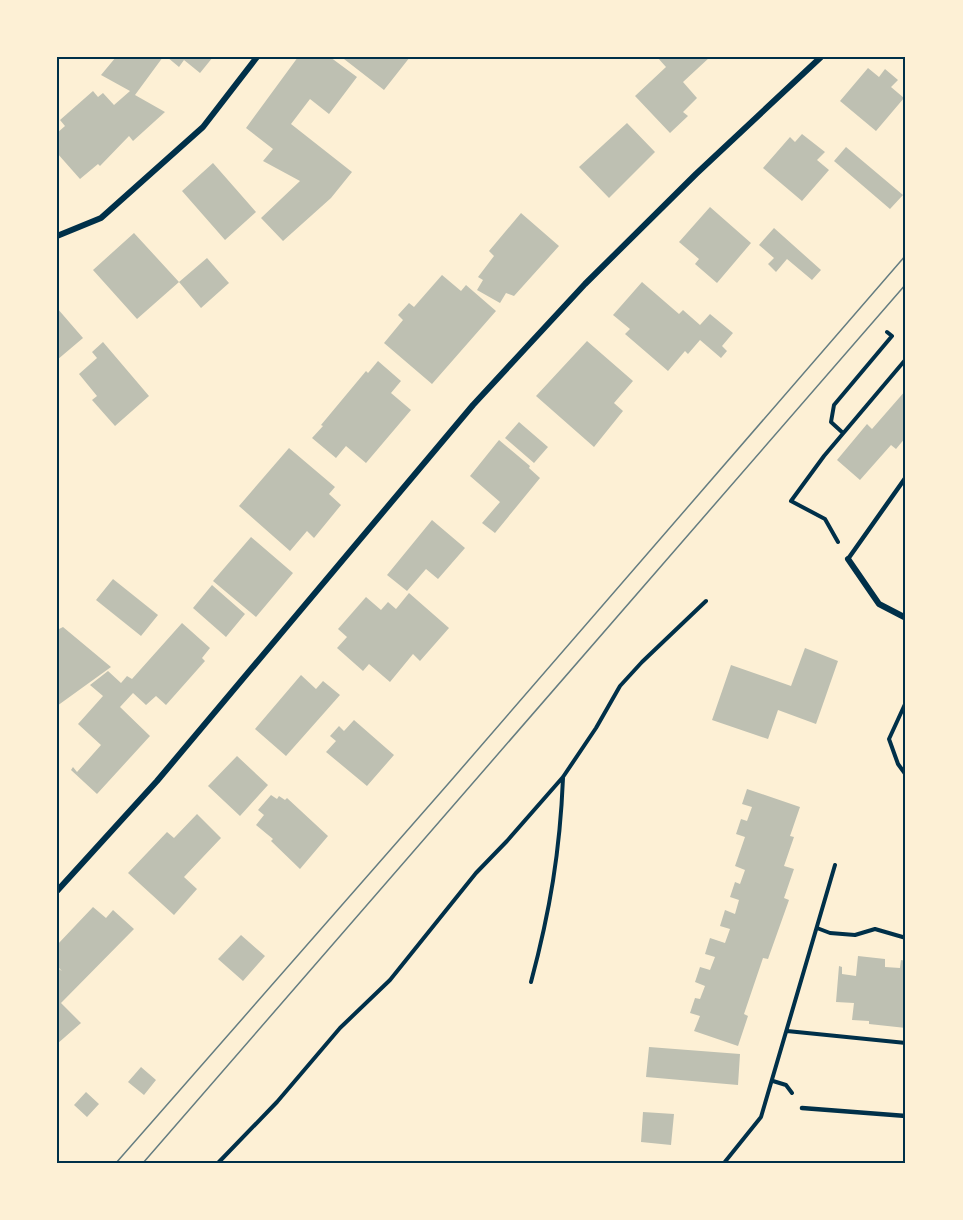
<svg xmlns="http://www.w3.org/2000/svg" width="963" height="1220" font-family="'Open Sans',sans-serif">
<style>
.building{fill:#bec0b2}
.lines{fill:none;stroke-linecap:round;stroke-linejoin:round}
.path{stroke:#003049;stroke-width:4}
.service{stroke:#003049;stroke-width:4.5}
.minor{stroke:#003049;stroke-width:6}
.tram{stroke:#657d81;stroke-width:1.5}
.neatline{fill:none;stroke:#003049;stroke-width:2}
</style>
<rect width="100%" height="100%" fill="#fdf0d5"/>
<path class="building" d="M116,57h47l-28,38 30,17 -32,29 -4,-5 -29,30 -2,-2 -18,15 -23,-26v-20l8,-7 -5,-6 33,-29 5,6 5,-4 11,12 16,-14 -29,-16z
M167,57l14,1 32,-1 -13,16 -16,-13 -5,7z
M298,57h22l3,2 1,-2h6l27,20 -28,37 -19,-15 -19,25 61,48 -21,26 -48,43 -22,-23 39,-37 -37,-20 10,-12 -27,-21z
M346,57h64l-26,33 -40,-31z
M657,57h53l-27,25 14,16 -14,14 5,4 -18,17 -35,-37 31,-29z
M868,68l11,9 6,-8 13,11 -7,7 13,11 -28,33 -36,-30z
M627,123l28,29 -46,46 -30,-31z
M802,134l23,18 -8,8 12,10 -27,31 -39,-33 27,-31 5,5z
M846,147l57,48 -13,14 -56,-48z
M213,163l43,49 -31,28 -43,-49z
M710,207l41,36 -34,40 -22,-19 4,-5 -20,-17z
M521,213l38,33 -45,50 -8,-3 -6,10 -23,-13 6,-10 -5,-3 16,-21 -5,-5z
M774,228l47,42 -9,10 -25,-21 -11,13 -8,-8 6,-6 -15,-13z
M134,233l45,49 -42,37 -44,-49z
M207,258l22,25 -28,25 -22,-26z
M442,275l19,16 5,-6 30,26 -64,73 -48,-41 19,-23 -5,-5 11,-12 5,4z
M642,282l37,32 4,-4 17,15 10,-11 23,19 -11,13 5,5 -6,7 -21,-18 -12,14 -3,-3 -17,20 -43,-37 5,-5 -17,-14z
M57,308l26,30 -26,22z
M587,341l46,40 -19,22 9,8 -29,36 -58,-51z
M103,342l46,54 -34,30 -23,-26 5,-4 -18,-22 18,-16 -5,-6z
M378,361l23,20 -10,12 20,17 -45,53 -20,-17 -10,12 -24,-20 11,-12 -2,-1 45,-54 2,2z
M906,390v47l-10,12 -5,-4 -31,35 -23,-20 30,-36 5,5z
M519,422l29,25 -14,16 -29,-25z
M499,440l31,26 -1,2 11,10 -45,55 -13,-10 18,-21 -30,-26z
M289,448l46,39 -6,7 12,11 -27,33 -7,-7 -17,20 -51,-45z
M432,520l33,28 -27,31 -12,-10 -19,22 -20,-16z
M251,537l42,36 -37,44 -43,-36z
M113,579l45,36 -17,21 -45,-36z
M212,585l33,29 -19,23 -33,-29z
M409,593l40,35 -29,33 -7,-7 -23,28 -21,-18 -6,7 -26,-23 10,-11 -9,-8 28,-32 15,13 7,-8 8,7z
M182,623l28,25 -8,10 3,3 -39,44 -10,-9 -10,9 -13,-12 -13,14 30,29 -53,58 -26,-24 2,-3 4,5 24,-27 -23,-21 25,-28 -13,-11 18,-14 13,12 6,-7 5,3z
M63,627l48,40 -54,39v-76z
M805,648l33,13 -22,63 -38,-14 -10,29 -56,-19 19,-55 60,21z
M301,675l15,14 7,-8 17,14 -54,61 -31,-27z
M354,720l40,35 -27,31 -41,-34 10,-11 -6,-5 9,-10 5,5z
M237,756l31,29 -28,31 -32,-30z
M747,789l53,18 -10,29 4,1 -10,29 10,3 -10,29 5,2 -21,59 -5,-1 -19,56 4,2 -10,30 -44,-15 6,-15 -10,-3 5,-15 5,1 5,-13 -10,-4 5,-15 10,3 5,-13 -10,-3 5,-16 15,5 5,-14 -10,-3 5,-16 10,4 4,-14 -9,-3 5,-15 5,2 5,-14 -10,-4 10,-29 -9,-3 5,-15 6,2 5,-14 -10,-3z
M271,795l6,4 2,-3 6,4 2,-2 41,38 -28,33 -29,-28 2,-2 -17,-14 8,-10 -6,-5z
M197,814l24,24 -37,39 13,12 -23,26 -46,-42 39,-41 7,6z
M93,907l13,11 7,-8 21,19 -73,74 20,20 -24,21v-76l5,3 -5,-5v-21z
M241,935l24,21 -22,25 -25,-22z
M858,956l27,3v8l15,1 1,-8 5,1v67l-37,-4v-3l-17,-1 2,-17 -18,-1 3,-36 3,1v7l14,2z
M649,1047l91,7 -2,31 -92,-8z
M141,1067l15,13 -12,15 -16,-13z
M86,1092l13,12 -12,13 -13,-12z
M643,1112l31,2 -3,31 -30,-3z"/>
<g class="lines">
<path class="path" d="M843,433l-12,-11 3,-17 58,-69 -5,-4
M838,542l-13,-23 -34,-18 33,-45 82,-97
M906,702l-17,37 9,25 8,11
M817,928l13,5 25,2 20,-6 31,9
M531,982c19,-71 29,-131 32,-204
M787,1031l119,12
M773,1081l13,4 6,8
M218,1163l59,-61 63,-74 50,-48 86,-107 31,-32 56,-64 33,-49 24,-42 22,-24 64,-61
M724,1163l37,-46 74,-252"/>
<path class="service" d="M848,559l58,-82
M802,1108l104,8"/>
<path class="minor" d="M57,236l44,-18 102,-91 54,-70
M848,559l31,45 27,14
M57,891l100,-110 316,-376 112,-121 111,-110 125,-117"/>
<path class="tram" d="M116,1163l332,-379 458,-529
M143,1163l763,-879"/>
</g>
<rect width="963" height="1220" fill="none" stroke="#fdf0d5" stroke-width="117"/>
<rect x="58" y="58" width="846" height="1104" class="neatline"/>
</svg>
